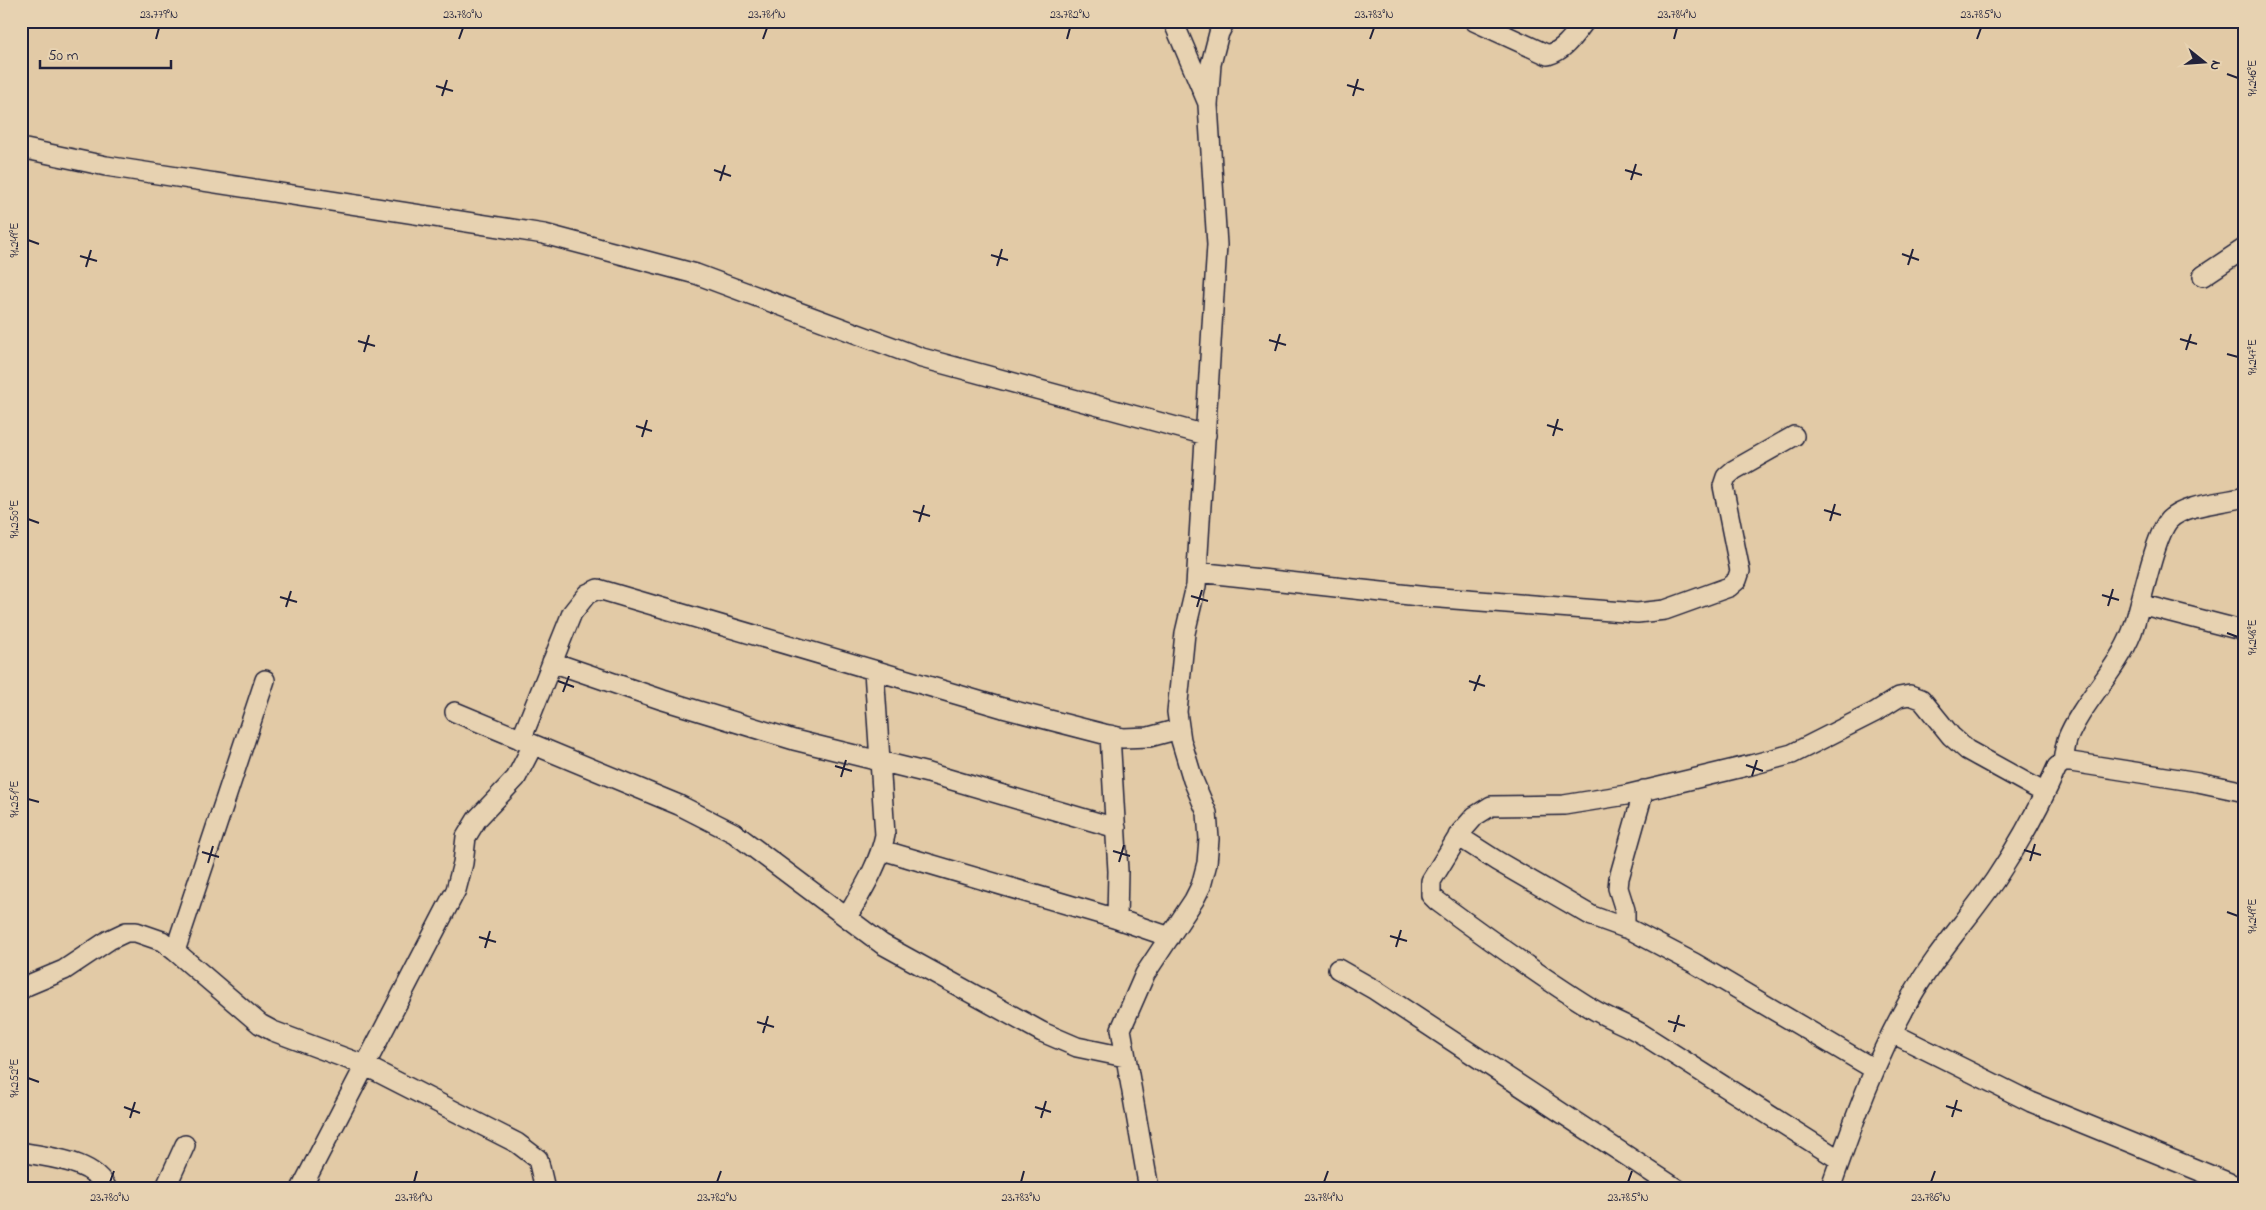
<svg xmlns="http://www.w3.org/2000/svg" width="2266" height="1210" font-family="'Indie Flower',sans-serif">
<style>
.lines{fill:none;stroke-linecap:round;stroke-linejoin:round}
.minor-casing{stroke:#22223b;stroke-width:22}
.minor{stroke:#e7d2b1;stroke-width:19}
.ticks{fill:none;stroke:#22223b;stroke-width:2}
.neatline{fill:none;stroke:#22223b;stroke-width:2}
.ticks-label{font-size:12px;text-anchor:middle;fill:#22223b}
</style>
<rect width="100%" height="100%" fill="#e2caa6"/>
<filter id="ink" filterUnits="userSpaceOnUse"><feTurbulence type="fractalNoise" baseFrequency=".02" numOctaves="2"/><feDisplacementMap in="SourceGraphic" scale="10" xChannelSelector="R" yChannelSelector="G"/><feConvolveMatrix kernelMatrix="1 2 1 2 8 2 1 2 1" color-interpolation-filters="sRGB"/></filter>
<g filter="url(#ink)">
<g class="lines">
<g class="minor-casing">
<path id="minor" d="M1173,21l34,80
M1474,21l74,34c17,-5 26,-20 37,-34
M21,148l85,18 438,68 152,40 226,84 284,77
M2203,276l42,-28
M1197,572l231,25 209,16 28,-3 64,-23 8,-7 3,-9 -17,-85 3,-9 8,-7 60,-34
M2140,604l105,27
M552,662l111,38 131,40 134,33 188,55
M455,712l224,93 55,28 148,111 160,88 35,15 48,10
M1110,735l8,136 -1,48
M521,740l51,-127 15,-19 11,-5 405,119 101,26 19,4 26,-1 30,-8
M2063,762c1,-7 2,-15 4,-22 15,-38 50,-69 65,-108 9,-25 22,-95 37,-112 16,-16 54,-17 76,-23
M1458,836l39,25 95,55 39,14 63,33 180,106
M882,850l235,69 53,18
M847,917c15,-26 32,-52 38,-82l-11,-164
M1625,928v-18l-7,-22 1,-10 25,-88
M175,951l90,-271
M1338,969l37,21 302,199
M21,990l5,-4 38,-16 45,-30 17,-8h10l26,9 13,10 85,73 13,7 91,34 153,78 21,16 7,30
M1892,1033l139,69 213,87
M21,1152c28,6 73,8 86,37
M1840,1160l-198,-126c-17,-10 -35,-16 -51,-26 -53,-33 -104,-70 -154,-107l-6,-6v-14l30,-49 14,-16 16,-10 73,-1 62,-10 125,-30 41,-11 83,-42 24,-15 11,-2 11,4 30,37 16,14 78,43
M165,1189l20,-44
M301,1189l155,-299 7,-27 3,-26 11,-18 39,-41 17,-33
M1149,1189l-28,-160 24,-55 49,-74 7,-14 6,-23 2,-24 -2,-26 -14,-33 -12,-40 -4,-28 8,-79 11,-47 21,-341 -9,-140 3,-41 8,-31 6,-12
M1830,1189c23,-66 46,-132 81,-192 24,-42 57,-78 84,-117 24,-36 45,-74 62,-113l6,-5h8l127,20 47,10"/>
</g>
<use href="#minor" class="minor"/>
</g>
</g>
<path class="ticks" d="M156,39l3,-11M459,39l4,-11M763,39l4,-11M1067,39l3,-11M1370,39l4,-11M1674,39l3,-11M1977,39l4,-11M2227,74l11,4M1347,85l17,5M436,86l17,5M442,96l5,-16M1353,96l5,-17M714,170l17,6M1625,170l17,5M1631,180l5,-16M720,181l5,-16M28,240l11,4M1902,254l17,6M991,255l17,5M80,256l17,5M1908,265l5,-16M997,266l5,-17M86,267l5,-17M2180,339l17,5M1269,340l17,5M358,341l17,5M2186,350l5,-16M1275,351l5,-17M364,352l5,-17M2227,354l11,3M1547,425l16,5M636,426l16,5M1553,436l5,-17M642,437l5,-17M1824,510l17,5M913,511l17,5M28,519l11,4M1830,521l5,-17M919,522l5,-17M2102,595l17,5M1191,596l17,5M280,597l17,5M2108,606l5,-17M286,607l5,-16M1197,607l5,-17M2227,633l11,4M558,681l16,6M1469,681l16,5M1474,691l6,-16M563,692l6,-16M1746,765l17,6M835,766l17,5M1752,776l5,-16M841,777l5,-17M28,799l11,3M2024,850l17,5M1113,851l17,5M202,852l17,5M2030,861l5,-17M1119,862l5,-17M208,863l5,-17M2227,912l11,4M1390,936l17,5M479,937l17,5M1396,947l5,-17M485,948l5,-17M1668,1021l17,5M757,1022l17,5M1674,1032l5,-17M763,1033l5,-17M28,1078l11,4M1946,1106l16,5M124,1107l16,6M1035,1107l16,5M1952,1117l5,-17M130,1118l5,-16M1041,1118l5,-17M110,1182l4,-11M414,1182l3,-11M717,1182l4,-11M1021,1182l3,-11M1324,1182l4,-11M1628,1182l4,-11M1931,1182l4,-11"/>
<rect width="2266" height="1210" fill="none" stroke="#e7d2b1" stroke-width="55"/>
<g transform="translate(2204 62) rotate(107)" stroke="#e7d2b1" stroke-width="4" paint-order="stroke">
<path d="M0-4L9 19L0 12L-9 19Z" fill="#22223b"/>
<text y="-8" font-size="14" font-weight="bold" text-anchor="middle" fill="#22223b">N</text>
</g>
<path d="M40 60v8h131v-8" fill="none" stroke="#22223b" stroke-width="2.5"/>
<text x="48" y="60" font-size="15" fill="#22223b" stroke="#e7d2b1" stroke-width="4" paint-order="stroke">50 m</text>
<rect x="28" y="28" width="2210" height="1154" class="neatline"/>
<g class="ticks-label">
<text x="159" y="18">23.779°N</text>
<text x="463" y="18">23.780°N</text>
<text x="767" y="18">23.781°N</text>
<text x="1070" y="18">23.782°N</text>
<text x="1374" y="18">23.783°N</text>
<text x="1677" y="18">23.784°N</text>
<text x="1981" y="18">23.785°N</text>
<text transform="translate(2252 78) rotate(-90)" y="4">91.246°E</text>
<text transform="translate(14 240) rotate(-90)" y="4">91.249°E</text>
<text transform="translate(2252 357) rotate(-90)" y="4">91.247°E</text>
<text transform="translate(14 519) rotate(-90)" y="4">91.250°E</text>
<text transform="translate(2252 637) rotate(-90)" y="4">91.248°E</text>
<text transform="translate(14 799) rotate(-90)" y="4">91.251°E</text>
<text transform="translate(2252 916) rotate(-90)" y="4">91.249°E</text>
<text transform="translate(14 1078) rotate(-90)" y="4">91.252°E</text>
<text x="110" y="1201">23.780°N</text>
<text x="414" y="1201">23.781°N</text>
<text x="717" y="1201">23.782°N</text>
<text x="1021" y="1201">23.783°N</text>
<text x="1324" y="1201">23.784°N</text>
<text x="1628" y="1201">23.785°N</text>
<text x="1931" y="1201">23.786°N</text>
</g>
</svg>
